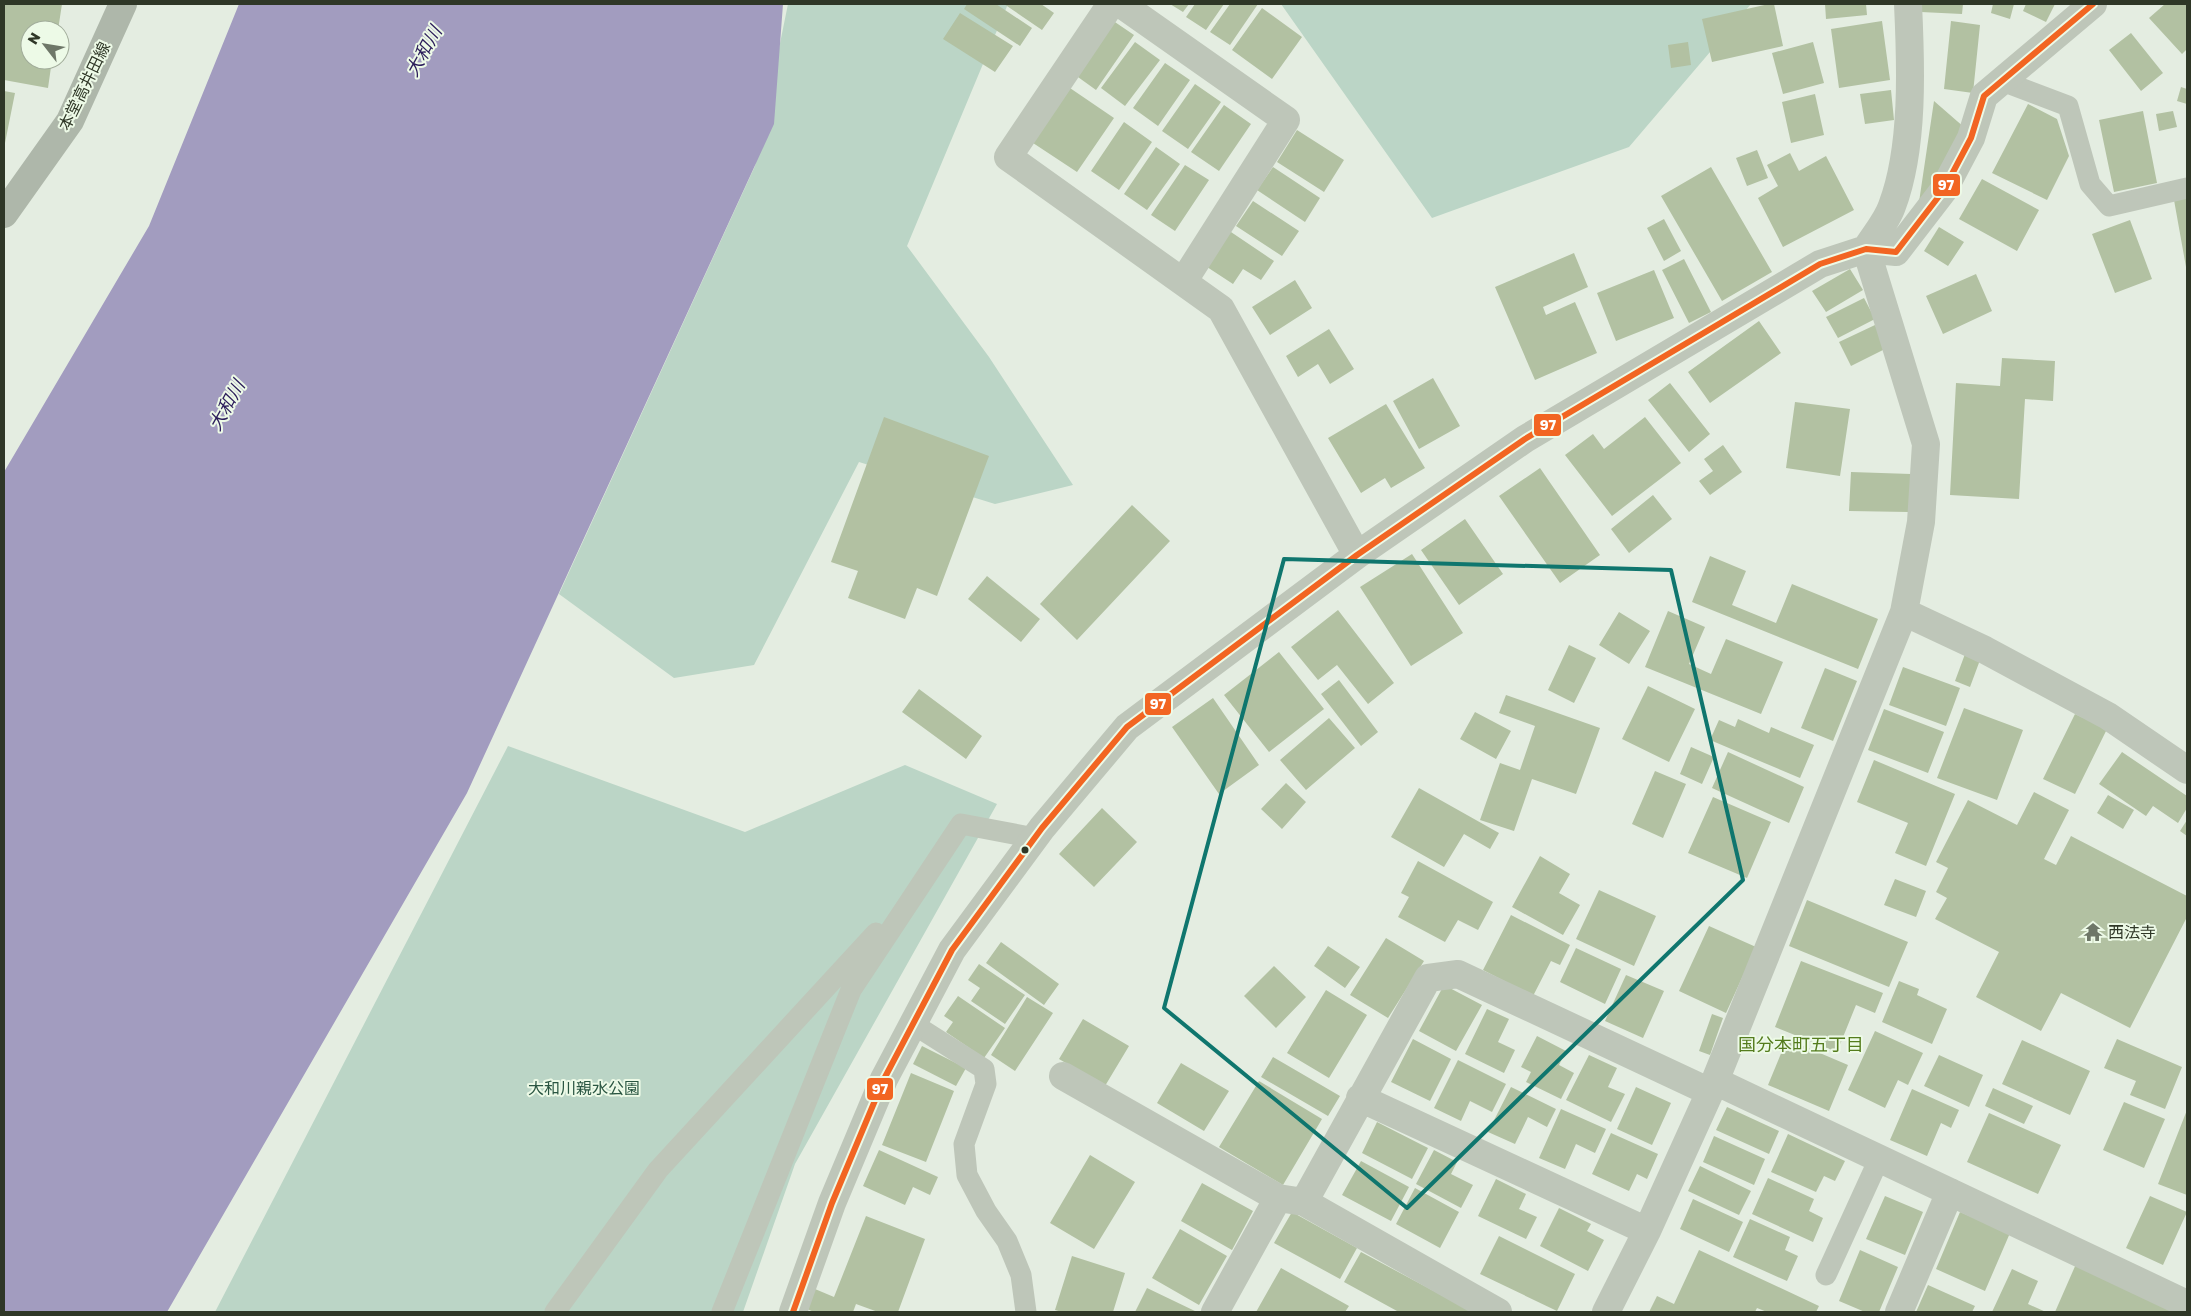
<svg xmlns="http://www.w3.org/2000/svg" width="2191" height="1316" font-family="'Golos Text','Noto Sans JP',sans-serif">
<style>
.green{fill:#bbd5c6}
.water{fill:#a29cbf}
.building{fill:#b2c1a2}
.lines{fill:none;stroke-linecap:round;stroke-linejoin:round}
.service{stroke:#bec6b9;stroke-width:21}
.minor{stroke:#bec6b9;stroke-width:28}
.secondary{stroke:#aeb7aa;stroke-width:28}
.bus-1-casing{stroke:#edfae7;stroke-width:10}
.bus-1{stroke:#f26522;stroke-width:6}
.marked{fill:none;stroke:#0f766e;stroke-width:4;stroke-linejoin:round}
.bus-dot{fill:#2f3727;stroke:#edfae7;stroke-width:2}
.labels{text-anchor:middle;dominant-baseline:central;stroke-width:4;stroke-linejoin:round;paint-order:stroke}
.street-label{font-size:16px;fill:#2f3727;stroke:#edfae7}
.poi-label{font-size:16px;fill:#2f3727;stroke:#edfae7;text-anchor:start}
.park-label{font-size:16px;fill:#2a5642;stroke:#edfae7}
.water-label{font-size:18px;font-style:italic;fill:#2b1c5a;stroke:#edfae7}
.neighbourhood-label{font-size:18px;fill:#547c1d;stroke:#edfae7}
.line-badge{stroke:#edfae7;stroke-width:2}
.badge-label{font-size:14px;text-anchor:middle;font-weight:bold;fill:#fff}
</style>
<rect width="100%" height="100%" fill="#e4ede1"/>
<path class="green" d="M788,4h220l-101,242 82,111 84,128 -78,19 -136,-42 -105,203 -80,13 -115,-84 196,-428z
M1281,4h470l-122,143 -197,71z
M508,746l237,86 160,-67 92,39 -202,360 -52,148h-528z"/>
<path class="water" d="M239,4h544l-9,120 -307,669 -300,519h-163v-840l145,-246z"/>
<path class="building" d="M4,4h58l-4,26h-28v30h22l-4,28 -44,-8z
M967,4h29l36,24 -12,18 -56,-37z
M1004,4h37l13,9 -12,17z
M1170,4h19l-6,8z
M1195,4h29l-18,26 -20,-13z
M1230,4h28l-28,41 -20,-13z
M1769,4h5l9,42 -71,16 -10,-43z
M1825,4h41l1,11 -41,4z
M1922,4h41l-1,10 -41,-2z
M1993,4h21l-4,15 -19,-6z
M2026,4h29l-9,18 -23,-11z
M2165,4h22v45l-5,5 -33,-36z
M1262,8l40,29 -30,42 -40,-29z
M960,13l53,33 -18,26 -52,-33z
M1109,18l25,17 -38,55 -25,-18z
M1882,21l8,59 -51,8 -8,-59z
M1951,21l29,4 -7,68 -29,-4z
M2131,33l32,40 -22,18 -32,-41z
M1135,42l25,18 -35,46 -24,-18z
M1688,42l3,23 -20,3 -3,-23z
M1813,42l11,41 -41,11 -11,-41z
M1165,63l25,17 -32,46 -25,-18z
M1195,84l26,18 -33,47 -26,-18z
M1067,86l47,32 -37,54 -47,-31z
M2181,87l6,2v15l-10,-3z
M1891,90l3,30 -29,4 -5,-30z
M4,91l11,2 -10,50h-1z
M1815,94l9,41 -33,8 -9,-41z
M1934,101l31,27 -26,61 -20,13z
M2028,104l29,15 12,37 -22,44 -55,-27z
M1224,105l27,19 -32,47 -28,-19z
M2143,111l14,72 -43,9 -15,-72z
M2173,111l4,16 -18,4 -3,-17z
M1124,122l28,20 -33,48 -28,-19z
M1297,130l47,30 -20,32 -47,-30z
M1156,147l24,17 -33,46 -23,-16z
M1757,150l11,28 -21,8 -11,-28z
M1790,153l9,18 27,-15 28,54 -71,37 -25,-49 20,-12 -11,-21z
M1185,165l24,15 -34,51 -24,-16z
M1273,167l47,31 -15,24 -48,-32z
M1711,167l61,105 -50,29 -61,-105z
M1982,179l57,31 -22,41 -58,-32z
M2187,198v68l-1,1 -12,-67z
M1253,201l46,30 -17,25 -46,-30z
M1664,219l17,32 -17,10 -17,-33z
M2130,220l22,59 -37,14 -23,-59z
M1939,227l25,15 -16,24 -24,-15z
M1228,230l46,31 -13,19 -18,-11 -10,15 -29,-19z
M1574,253l14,34 -45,20 3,8 29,-13 22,51 -62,27 -40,-93z
M1684,259l27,53 -22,11 -27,-53z
M1850,269l13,21 -37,22 -14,-21z
M1654,270l20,48 -58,23 -19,-48z
M1976,274l16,37 -49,23 -17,-38z
M1295,280l17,28 -42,27 -18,-28z
M1864,298l11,21 -37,19 -12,-21z
M1759,321l22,32 -71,50 -22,-31z
M1875,325l12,23 -36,18 -12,-24z
M1329,329l25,40 -24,15 -12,-20 -20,13 -12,-21z
M2002,358l53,3 -2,40 -28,-2 -6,100 -69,-4 6,-112 44,3z
M1433,378l27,48 -41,23 -26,-48z
M1670,383l40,51 -21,18 -41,-52z
M1795,402l55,7 -10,67 -54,-8z
M1386,404l39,64 -34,20 -6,-10 -24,15 -33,-55z
M884,417l105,39 -52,140 -20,-8 -12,31 -57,-21 10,-27 -27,-9z
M1645,417l36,46 -69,53 -47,-61 28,-21 11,15z
M1723,445l19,27 -32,23 -11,-14 14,-10 -9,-12z
M1540,468l60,87 -40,28 -61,-87z
M1851,472l60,2 -2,38 -60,-1z
M1653,495l19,24 -43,34 -18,-24z
M1132,505l38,36 -93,99 -37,-36z
M1465,519l38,55 -44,31 -38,-55z
M1412,554l51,79 -52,33 -51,-79z
M1710,556l36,15 -14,34 44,18 16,-39 86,35 -20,50 -166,-67z
M987,576l53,43 -19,23 -53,-43z
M1338,610l56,73 -26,21 -31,-39 -19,15 -27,-33z
M1668,611l37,16 -16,37 22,10 15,-35 57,23 -22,52 -116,-47z
M1619,612l31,19 -21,33 -30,-19z
M1569,645l27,13 -22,45 -26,-13z
M1279,652l45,57 -55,43 -45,-57z
M1965,654l15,6 -10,27 -15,-6z
M1903,667l57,21 -14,38 -57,-21z
M1825,668l32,13 -24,60 -32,-13z
M1339,680l39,52 -17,14 -40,-52z
M1648,686l47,23 -26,53 -47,-23z
M919,689l63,47 -16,23 -64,-47z
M1506,695l94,33 -24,66 -44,-15 -18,52 -34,-11 20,-57 20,7 15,-44 -36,-13z
M1213,698l46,67 -40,29 -47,-67z
M1964,708l59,22 -26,70 -60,-22z
M1884,709l60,23 -16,41 -60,-23z
M1475,712l36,19 -15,28 -36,-20z
M2075,714l32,15 -32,65 -32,-15z
M1329,718l26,30 -49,42 -26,-30z
M1738,719l31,14 2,-6 43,18 -14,33 -90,-38 9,-20 16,7z
M1691,747l23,10 -12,27 -22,-10z
M1728,752l76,35 -15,36 -77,-35z
M2122,752l65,44v12l-9,15 -25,-17 -7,10 -47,-32z
M1874,760l81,34 -29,72 -31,-13 13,-30 -51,-21z
M1655,771l31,13 -23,54 -31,-14z
M1286,783l20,19 -24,27 -21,-20z
M1419,788l80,45 -9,16 -26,-15 -20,33 -53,-30z
M2034,792l35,18 -25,49 12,6 15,-29 116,60v21l-57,111 -69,-35 -20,38 -65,-34 23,-45 -64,-33 12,-21 -11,-6 12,-24 -12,-6 32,-62 49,25z
M2108,795l26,15 -11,19 -26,-16z
M1713,797l58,25 -24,56 -59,-25z
M1102,808l35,34 -43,45 -35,-33z
M2187,820v16l-7,-5z
M1540,856l30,18 -11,19 21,12 -17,30 -51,-28z
M1418,861l75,41 -15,28 -20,-10 -13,22 -47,-25 11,-20 -8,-4z
M1895,879l31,12 -10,26 -32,-12z
M1599,890l57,26 -22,50 -58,-27z
M1807,900l101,42 -19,45 -100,-41z
M1511,915l59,30 -10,20 -9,-4 -18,35 -50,-26z
M1709,926l47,21 -30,66 -47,-22z
M1386,938l38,23 -36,57 -38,-23z
M1001,942l58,42 -15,21 -58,-42z
M1328,946l32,21 -15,21 -31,-22z
M1576,948l45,21 -16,35 -45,-22z
M1801,961l82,32 -8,20 -19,-8 -19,47 -62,-25z
M979,964l46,31 -20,29 -34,-23 9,-13 -12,-8z
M1274,966l32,31 -30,31 -32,-32z
M1626,975l38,16 -21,47 -38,-17z
M1899,981l20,8 -2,6 30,14 -15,35 -50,-22z
M1444,985l38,20 -26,46 -37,-20z
M1326,990l41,25 -38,63 -42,-25z
M958,996l47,32 -21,30 -38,-26 7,-10 -9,-6z
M1027,997l26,16 -38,58 -24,-16z
M1487,1009l22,10 -11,23 17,8 -11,23 -39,-19z
M1712,1014l11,4 -13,37 -11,-4z
M1083,1019l46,27 -24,40 -46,-27z
M1875,1031l48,22 -15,32 -10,-5 -13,28 -37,-18z
M1537,1036l29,15 -7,14 15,8 -13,26 -35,-17 5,-10 -10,-5z
M1413,1039l38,20 -21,42 -39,-19z
M1787,1039l61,26 -19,46 -61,-26z
M2117,1039l65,28 -17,42 -35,-14 6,-14 -32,-13z
M2022,1040l68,31 -20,44 -68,-31z
M922,1046l44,22 -10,18 -43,-22z
M1589,1055l28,13 -9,19 17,7 -14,28 -45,-22z
M1939,1055l44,20 -14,32 -45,-21z
M1273,1057l67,39 -12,20 -67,-39z
M1458,1060l48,24 -14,28 -22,-11 -9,20 -27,-13z
M1181,1063l48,28 -25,40 -47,-28z
M911,1073l43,18 -28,71 -44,-17z
M1259,1081l63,38 -39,66 -64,-38z
M1511,1087l45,22 -9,18 -19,-10 -13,27 -27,-12z
M1636,1087l35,16 -19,42 -35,-16z
M1993,1088l40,18 -9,18 -39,-18z
M1912,1089l47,21 -8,18 -10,-5 -14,33 -37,-16z
M2124,1102l41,17 -21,49 -41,-18z
M1727,1107l52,24 -10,23 -53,-24z
M1561,1109l45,20 -11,24 -19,-9 -11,25 -26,-11z
M2187,1110v85l-29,-11z
M1989,1113l72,32 -23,49 -71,-32z
M1377,1122l51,26 -16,31 -50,-26z
M1611,1133l47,21 -11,25 -10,-5 -8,17 -37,-17z
M1788,1134l57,27 -10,20 -11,-5 -8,16 -45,-20z
M1714,1136l51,23 -11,26 -51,-23z
M879,1150l59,27 -8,18 -17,-8 -8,18 -42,-19z
M1434,1150l23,12 -6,12 22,11 -12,23 -45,-24z
M1090,1155l45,27 -41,67 -44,-26z
M1361,1161l48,26 -18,34 -49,-26z
M1700,1166l51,25 -12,24 -51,-24z
M1768,1178l46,21 -5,12 14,7 -10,24 -61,-28z
M1496,1179l30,15 -7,15 18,8 -11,22 -48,-23z
M1202,1183l51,28 -21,39 -51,-29z
M1415,1188l44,24 -19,36 -44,-24z
M1885,1196l38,16 -18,43 -39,-16z
M2150,1196l37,16 -24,53 -37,-17z
M1693,1199l50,23 -14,30 -49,-23z
M1559,1208l32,16 -4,7 17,9 -16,31 -48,-25z
M1292,1212l65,36 -17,31 -66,-36z
M1960,1212l50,21 -25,58 -49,-22z
M866,1216l59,23 -27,73h-20l-22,-8 -3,8h-39l-7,-3 8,-20 19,8z
M1750,1219l40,18 -5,13 13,6 -11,25 -54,-24z
M1180,1229l47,27 -28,49 -47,-27z
M1499,1236l76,38 -18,37 -77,-37z
M1699,1250l120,56 -3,6h-49l-10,-4 -2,4h-106l8,-16 17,8z
M1860,1250l38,17 -19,45h-14l-26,-11z
M1361,1252l112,60h-77l1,-1 -53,-29z
M1072,1256l53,17 -12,39h-51l-7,-2z
M2076,1264l109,48h-130z
M1281,1268l68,38 -4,6h-89z
M2012,1269l26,12 -10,23 18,8h-54z
M1928,1285l47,21 -3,6h-56z
M1147,1288l50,24h-62z"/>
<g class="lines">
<path class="service" d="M2002,81l66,25 22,78 19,22 78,-18
M913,1024l71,45 2,15 -22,60 3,31 19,36 21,30 14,34 5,37
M1826,1275l53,-116
M555,1312l103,-142 218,-237
M722,1312l129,-322 110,-166 74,14"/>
<path class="minor" d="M1111,4l-103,153 213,152 136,246
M1121,4l165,116 -103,162
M1904,612l81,38 123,66 79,54
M1063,1076l215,122
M1715,1081l472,223
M1360,1098l287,133
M1304,1202l194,110
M793,1312l39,-109 52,-124 68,-129 90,-122 85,-101 230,-172 168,-116 295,-175 46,-15 30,3 47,-61 28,-53 13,-42 109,-92
M1215,1312l63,-114 26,4 124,-224 30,-4 252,118
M1606,1312l41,-81 68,-150 189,-469 17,-90 5,-78 -60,-195c8,-13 21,-28 26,-43 22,-58 19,-140 16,-202
M1899,1312l51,-120"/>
<path class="secondary" d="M4,214l66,-93 53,-117"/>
<g class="bus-1-casing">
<path id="bus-1" d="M793,1312l39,-109 52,-124 68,-129 90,-122 85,-101 230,-172 168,-116 295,-175 46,-15 30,3 47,-61 28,-53 13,-42 109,-92"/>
</g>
<use href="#bus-1" class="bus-1"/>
</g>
<path class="marked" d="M1284,559l387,11 72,310 -336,328 -243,-200z"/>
<defs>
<g id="temple-bare" transform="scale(1.5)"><path d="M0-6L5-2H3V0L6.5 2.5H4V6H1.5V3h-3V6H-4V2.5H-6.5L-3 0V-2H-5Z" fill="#6e7768" stroke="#edfae7" stroke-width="2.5" paint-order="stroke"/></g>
</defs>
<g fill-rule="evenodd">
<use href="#temple-bare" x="2093" y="932"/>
</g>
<circle class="bus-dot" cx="1025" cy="850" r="4.5"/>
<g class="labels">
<g class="street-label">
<text transform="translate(84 86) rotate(-64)">本堂高井田線</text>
</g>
<g class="poi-label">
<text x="2108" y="932">西法寺</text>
</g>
<g class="park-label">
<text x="584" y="1088">大和川親水公園</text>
</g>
<g class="water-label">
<text transform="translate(423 51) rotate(-61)">大和川</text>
<text transform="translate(226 405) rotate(-61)">大和川</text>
</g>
<g class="neighbourhood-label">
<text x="1801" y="1044">国分本町五丁目</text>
</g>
</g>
<g class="line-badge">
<rect x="1932" y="173" width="29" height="24" rx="5" fill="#f26522"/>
<rect x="1533" y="413" width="29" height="24" rx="5" fill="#f26522"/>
<rect x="1144" y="692" width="28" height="24" rx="5" fill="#f26522"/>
<rect x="866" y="1077" width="28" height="24" rx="5" fill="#f26522"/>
</g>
<g class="badge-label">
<text x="1946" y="190">97</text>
<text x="1548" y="430">97</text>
<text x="1158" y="709">97</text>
<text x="880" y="1094">97</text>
</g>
<rect width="2191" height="1316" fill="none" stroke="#2f3727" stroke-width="10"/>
<g transform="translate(45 45) rotate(301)"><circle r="24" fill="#edfae7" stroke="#a1ac9a"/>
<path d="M0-4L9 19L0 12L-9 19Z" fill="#6e7768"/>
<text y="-8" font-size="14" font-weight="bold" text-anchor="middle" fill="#2f3727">N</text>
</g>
</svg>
